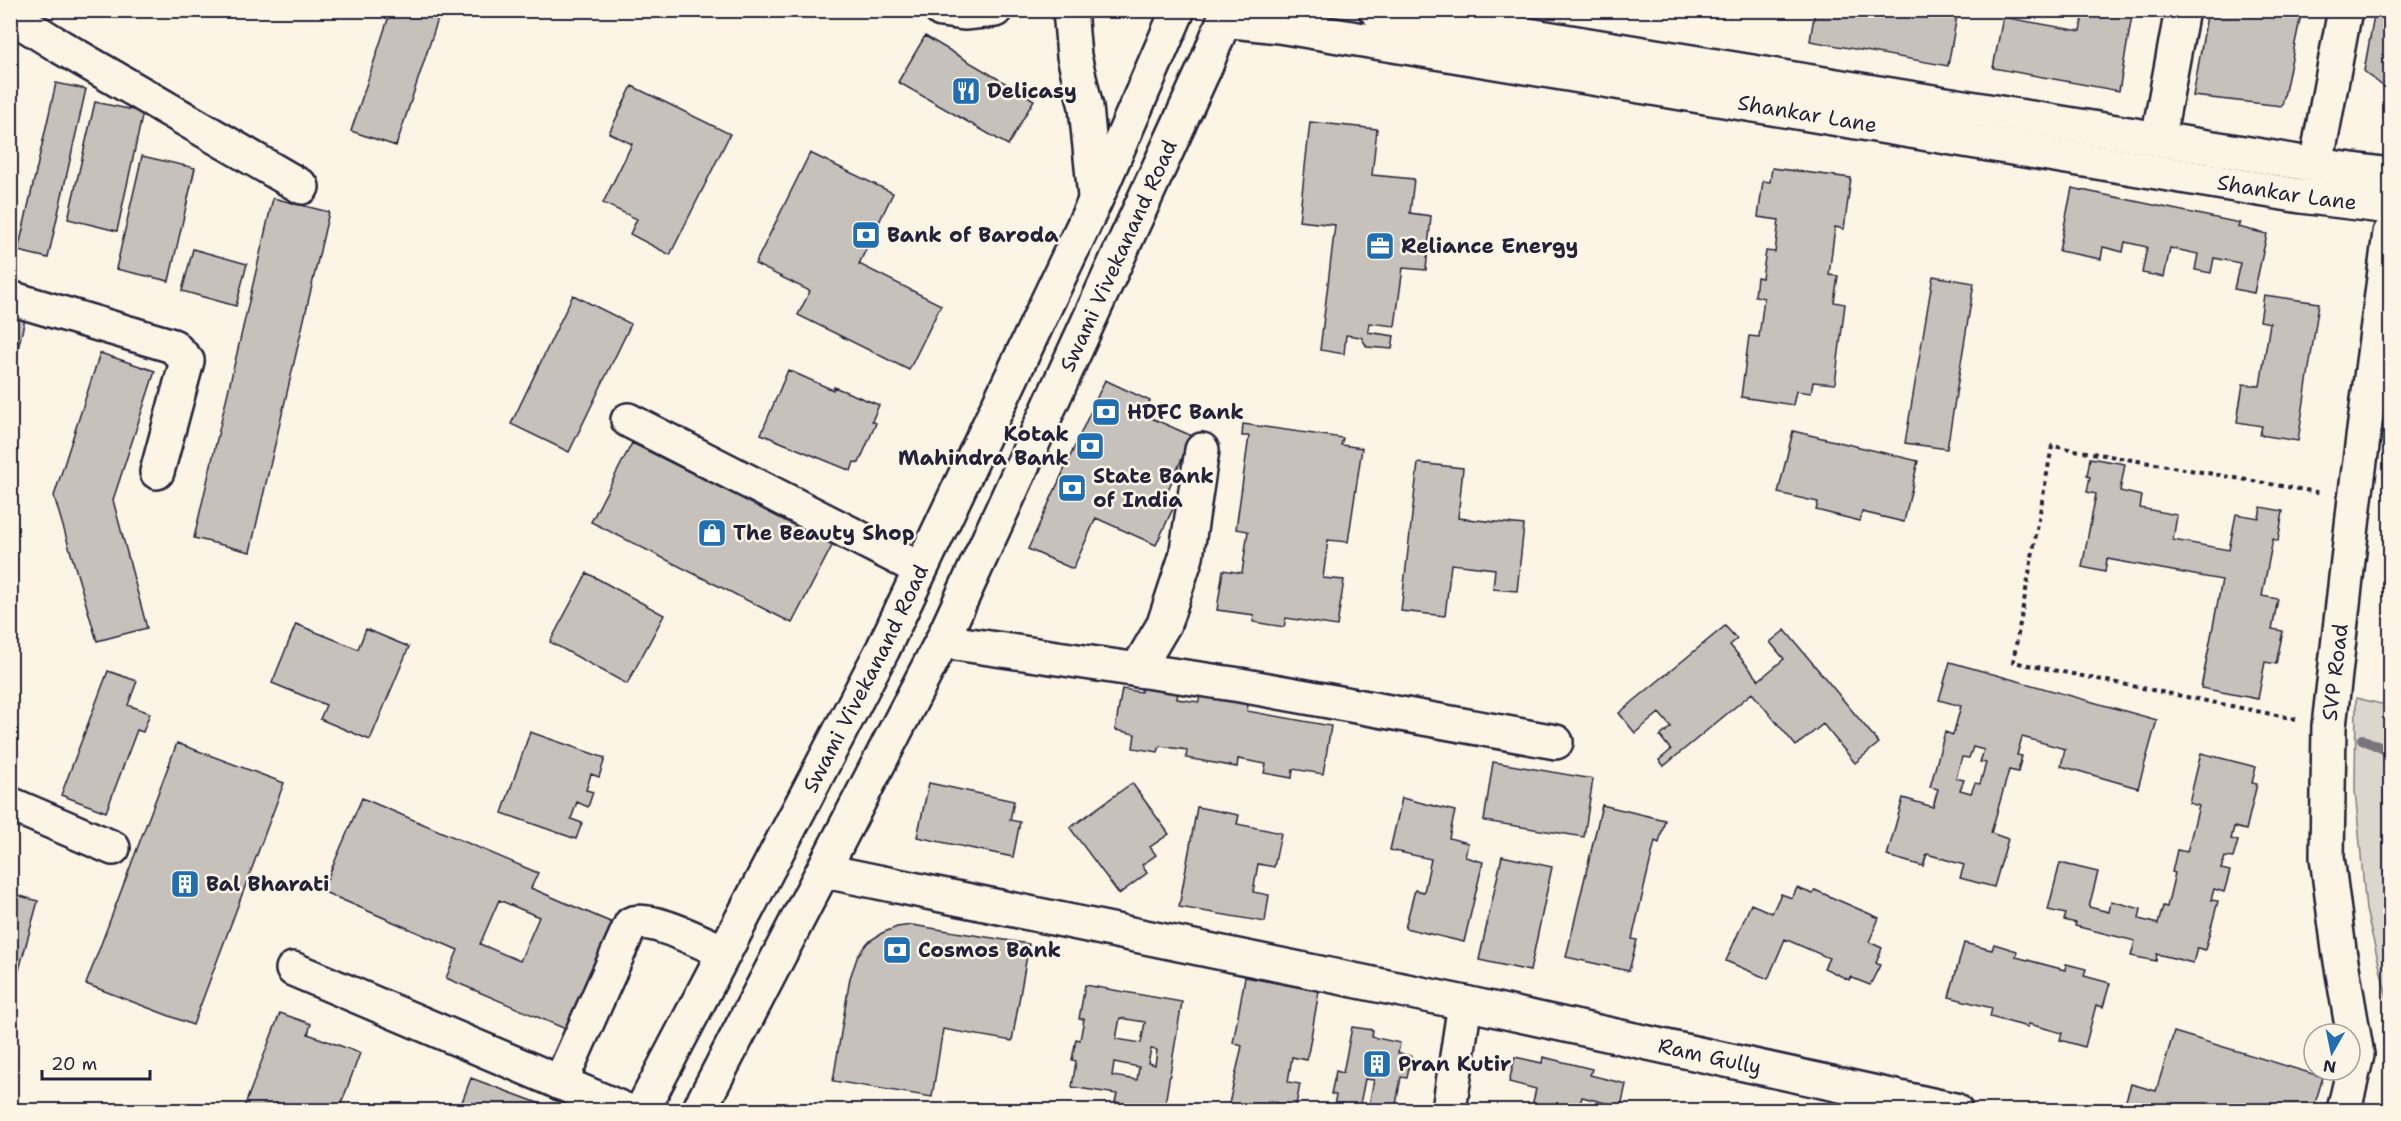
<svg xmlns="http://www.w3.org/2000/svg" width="2401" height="1121" font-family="'Shantell Sans',sans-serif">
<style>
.green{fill:#dcd6cc;stroke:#7f7c84;stroke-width:1.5}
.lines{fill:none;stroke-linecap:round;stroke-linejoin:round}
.stream{stroke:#78757e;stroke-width:10}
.building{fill:#c6c1bb;stroke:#22223b;stroke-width:1.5;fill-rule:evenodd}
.minor-casing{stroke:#22223b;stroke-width:38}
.major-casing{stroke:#22223b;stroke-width:38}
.path{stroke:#22223b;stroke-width:4;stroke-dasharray:4.5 4.5;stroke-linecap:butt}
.minor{stroke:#fcf5e5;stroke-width:33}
.major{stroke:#fcf5e5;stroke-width:33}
.labels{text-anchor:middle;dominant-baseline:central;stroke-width:5;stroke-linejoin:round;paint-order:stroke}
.poi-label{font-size:21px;font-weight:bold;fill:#22223b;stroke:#fcf5e5;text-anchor:start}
.street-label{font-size:21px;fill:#22223b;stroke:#fcf5e5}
</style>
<rect width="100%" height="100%" fill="#fcf5e5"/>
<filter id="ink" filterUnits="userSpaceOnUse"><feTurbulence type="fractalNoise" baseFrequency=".0167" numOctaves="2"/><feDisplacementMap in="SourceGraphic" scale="12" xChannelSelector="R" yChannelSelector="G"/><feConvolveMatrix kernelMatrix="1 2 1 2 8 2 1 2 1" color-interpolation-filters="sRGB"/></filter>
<g filter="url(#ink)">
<path class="green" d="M2356,698l34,8v304l-24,-100 -11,-120z"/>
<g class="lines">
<path class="stream" d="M2362,739l28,13"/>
</g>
<path class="building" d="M391,10h50l-45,136 -45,-15z
M1707,10h24l-1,5z
M1815,10h143l-10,56 -138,-25z
M2084,10h49l-14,81 -126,-23 10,-51 77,14z
M2208,10h94l-20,96 -89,-10z
M2375,10h15v82l-26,-21z
M925,36l109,64 -26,45 -110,-63z
M10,65l7,1 -7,28z
M56,83l30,6 -38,169 -30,-7z
M632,86l98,48 -60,121 -40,-21 7,-15 -34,-16 29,-59 -23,-11z
M95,102l48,10 -26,119 -49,-12z
M1310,122l67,7 -5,46 42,4 -4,34 21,3 -5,54 -23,-2 -8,58 -26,-3 -1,9 26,4 -2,13 -25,-2 -6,-10 -15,-2 -2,19 -24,-4 15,-125 -36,-4z
M810,153l83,40 -34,71 82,41 -32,65 -111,-55 12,-24 -55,-27z
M142,156l53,12 -26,113 -53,-12z
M1772,168l79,10 -7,51 -9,-2 -6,48 9,1 -4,26 11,2 -10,80 -22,-2 -2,11 -15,-2 -3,14 -52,-8 8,-61 10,1 5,-39 -9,-2 2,-19 5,1 4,-27 9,1 4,-32 -21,-3 5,-36 7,1z
M2072,188l168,35 -2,4 29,7 -13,59 -20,-4 6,-26 -26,-5 -3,15 -16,-3 3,-16 -28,-6 -6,29 -22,-4 5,-26 -22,-5 -2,10 -20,-5 -2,12 -42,-8z
M273,198l56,14 -79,340 -56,-14z
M193,249l54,15 -11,42 -54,-15z
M1933,276l41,7 -27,166 -42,-6z
M573,295l58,29 -62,128 -58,-28z
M2264,295l55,8 -21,138 -38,-6 2,-9 -25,-4 6,-38 17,2 10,-63 -10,-2z
M10,316l15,3 -15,64z
M100,353l55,18 -42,129 34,128 -50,13 -43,-145z
M788,370l45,20 1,-3 45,18 -7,16 4,2 -17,40 -5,-1 -3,9 -90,-37z
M1105,380l45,21 -8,13 50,22 -28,63 11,5 -19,41 -60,-27 -23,51 -45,-20z
M1243,424l100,14 -2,7 21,3 -14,94 -20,-2 -5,38 21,2 -7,46 -51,-8 -2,9 -31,-5 1,-7 -37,-5 6,-40 19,3 6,-42 -12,-2 13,-93h-7z
M1793,431l125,30 -14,61 -42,-10 -2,9 -44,-11 2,-8 -40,-9z
M632,443l201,101 -41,79 -201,-101z
M2090,458l35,6 -5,27 22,5 -2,12 37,7 -4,25 56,10 7,-36 23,4 2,-11 22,4 -5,30 -5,-2 -11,57 16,3 -6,30 11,2 -7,33 -11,-2 -7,37 -57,-11 21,-108 -115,-21 -2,13 -23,-5 14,-73 -9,-2 3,-15 -3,-1z
M1418,463l45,5 -5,50 66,7 -7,66 -24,-2 2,-20 -44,-5 -6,52 -44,-5z
M587,573l77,42 -37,69 -77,-42z
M296,624l62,25 8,-20 43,18 -39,93 -50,-21 6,-14 -54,-22z
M1725,626l12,13 -7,6 29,35 25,-21 -14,-17 15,-12 94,113 -24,20 -32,-39 -27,22 -44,-53 -88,73 -5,-6 12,-10 -11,-14 11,-9 -12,-14 -24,20 -16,-20z
M1950,662l207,58 -19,68 -77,-22 4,-17 -43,-12 -5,18 5,1 -4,16 -9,-2 -18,63 17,6 -14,48 -34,-9 4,-13 -37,-11 -4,12 -36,-10 16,-58 30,9 5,-18 -8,-2 15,-55 8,3 8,-29 -22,-6zM1973,747l11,3 -4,12 6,1 -6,21 -5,-1 -4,10 -11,-3 4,-10 -8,-2 6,-21 7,1z
M108,671l29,10 -9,24 22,8 -7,19 -6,-2 -31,82 -45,-17z
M1142,685l36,6 -1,8 22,3 1,-11 49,9 -2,11 84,15 -8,48 -30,-5 -1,9 -28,-5 2,-9 -28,-5 -1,8 -51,-9 1,-8 -27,-4 -2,6 -25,-4 2,-14 -20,-4 7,-41 19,3z
M530,732l75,26 -6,19 -8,-3 -5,16 7,2 -5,15 -11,-5 -6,17 11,4 -6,16 -74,-26z
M177,743l107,40 -91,242 -107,-41z
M2201,753l55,14 -4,16 5,1 -11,46 -12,-3 -3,12 7,2 -5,17 -8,-1 -4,12 9,2 -6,21 -10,-3 -3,11 7,1 -13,49 -8,-2 -4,15 -36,-9 -1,7 -25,-5 4,-15 -60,-15 1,-3 -12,-3 2,-6 -18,-4 12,-47 38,9 -9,35 20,5 2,-11 30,8 -2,10 19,5 5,-18 4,1 8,-34 -3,-1 5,-22 10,2 12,-46 -10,-3z
M1493,762l100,17 -9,58 -100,-16z
M929,783l85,18 -4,19 10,2 -7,35 -96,-20z
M1132,783l37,51 -19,13 6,8 -14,10 5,8 -28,21 -49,-66z
M362,798l176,75 -7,15 84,36 -47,106 -122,-52 12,-28 -136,-59zM499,900l40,17 -19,44 -40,-17z
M1402,798l53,13 -6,27 19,5 -3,14 18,5 -19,80 -59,-14 10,-38 9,2 7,-33 -41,-9z
M1602,805l63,15 -6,23 -4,-2 -23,98 5,1 -8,31 -63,-14z
M1197,807l42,8 -2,9 44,9 -7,34 -16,-3 -5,28 16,3 -4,27 -86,-15z
M1502,856l50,11 -22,104 -51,-11z
M1797,888l16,6 2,-4 64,28 -10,24 13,6 -6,15 4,2 -10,20 -20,-8 -1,3 -25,-12 5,-10 -44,-19 -17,40 -42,-18 25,-57 21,9 9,-19 11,4z
M10,893l28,8 -25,91h-3z
M912,925l117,19 -17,97 -69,-12 -11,68 -99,-16 17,-103 8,-23 10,-13 14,-9 15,-6z
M1964,943l28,7 2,-6 23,7 -1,6 49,13 1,-6 20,5 -2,7 26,7 -7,24 -7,-2 -11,42 -25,-7 2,-7 -33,-9 -1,3 -38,-10 2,-9 -43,-11z
M1245,977l74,14 -12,69 -15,-3 -4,25 12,2 -4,22 -28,-5 -1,5 -12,-2 -1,6 -26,-2 14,-62 -9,-3z
M1085,985l97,17 -18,108 -12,-1 1,-4 -12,-2v4l-26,-5 2,-8 -45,-7 4,-26 -4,-1 4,-21 4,1 4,-21h-5zM1120,1018l25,4 -4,21 -25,-4zM1151,1049l6,1 -2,15 -7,-2zM1114,1062l25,5 -2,13 -25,-4z
M280,1013l31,11 -3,10 52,19 -21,57h-96z
M1352,1027l21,3 -1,7 28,6 -2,10 13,3 -4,22 -6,-1 -6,33h-62l3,-15 -5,-1 5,-23 7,2zM1365,1079l9,1 -5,25 -9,-1z
M2174,1032l149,45 -10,33h-190l8,-26 25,7z
M1515,1057l27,6 1,-6 49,12 -2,6 36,9 -5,23 -39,-10 -4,13h-47l5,-21 -27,-7z
M471,1078l86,32h-98z"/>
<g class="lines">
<g class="minor-casing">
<g id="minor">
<path d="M941,10l23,3 31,-3"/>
<path d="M1376,10l940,155 74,10"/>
<path d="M10,15l51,32 241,140"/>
<path id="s1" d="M1224,20l55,6 1022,170 89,11"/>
<path d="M2158,139l24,-129"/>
<path d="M2316,165l29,-155"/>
<path d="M10,298l163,48 14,15 -30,111"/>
<path d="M628,420l292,149"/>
<path d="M942,641l298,44 316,57"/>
<path d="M1137,670l27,-46 22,-67 16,-107"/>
<path d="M10,804l103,44"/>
<path id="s2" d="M825,871l640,132 490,107"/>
<path d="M293,969l332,141"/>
<path d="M560,1083l71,-159c17,-10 74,20 93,28"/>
<path d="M1449,1110l16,-107"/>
<path id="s3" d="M2344,1110l13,-55 -18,-105 -12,-93 2,-131 26,-227 35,-266"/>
</g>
</g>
<g class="major-casing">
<g id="major">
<path d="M1070,10l4,46 12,51 9,90"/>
<path id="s4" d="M642,1110l241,-461 213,-450 82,-189"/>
<path id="s5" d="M699,1110l243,-469 264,-576 22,-55"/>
</g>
</g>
<path class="path" d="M2296,719l-283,-57 39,-216 270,47"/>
<use href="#minor" class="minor"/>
<use href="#major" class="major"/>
</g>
</g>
<defs>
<g id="restaurant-square" transform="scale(1.5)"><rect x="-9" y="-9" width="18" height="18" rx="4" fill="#1f6fb2" stroke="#fcf5e5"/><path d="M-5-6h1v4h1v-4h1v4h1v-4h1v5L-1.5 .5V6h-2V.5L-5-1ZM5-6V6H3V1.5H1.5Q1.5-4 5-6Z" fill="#fff"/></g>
<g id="bank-square" transform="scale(1.5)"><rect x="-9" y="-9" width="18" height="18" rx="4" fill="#1f6fb2" stroke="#fcf5e5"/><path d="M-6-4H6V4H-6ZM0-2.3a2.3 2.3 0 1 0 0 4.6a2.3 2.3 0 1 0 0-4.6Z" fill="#fff"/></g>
<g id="office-square" transform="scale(1.5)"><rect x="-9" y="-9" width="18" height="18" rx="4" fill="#1f6fb2" stroke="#fcf5e5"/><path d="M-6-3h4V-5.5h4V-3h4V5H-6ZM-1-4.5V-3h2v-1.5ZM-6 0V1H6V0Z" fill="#fff"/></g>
<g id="shop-square" transform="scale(1.5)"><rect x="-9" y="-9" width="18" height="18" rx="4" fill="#1f6fb2" stroke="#fcf5e5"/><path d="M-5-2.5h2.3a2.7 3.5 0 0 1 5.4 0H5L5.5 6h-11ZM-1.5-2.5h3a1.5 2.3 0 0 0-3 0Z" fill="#fff"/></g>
<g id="building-square" transform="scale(1.5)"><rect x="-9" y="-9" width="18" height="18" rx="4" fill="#1f6fb2" stroke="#fcf5e5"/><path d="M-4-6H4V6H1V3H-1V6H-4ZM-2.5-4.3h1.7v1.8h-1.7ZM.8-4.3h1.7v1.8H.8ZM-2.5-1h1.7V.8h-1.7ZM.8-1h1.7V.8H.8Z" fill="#fff"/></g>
</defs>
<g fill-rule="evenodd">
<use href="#restaurant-square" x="966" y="91"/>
<use href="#bank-square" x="866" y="235"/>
<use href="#office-square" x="1380" y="246"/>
<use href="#bank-square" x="1106" y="412"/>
<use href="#bank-square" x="1090" y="446"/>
<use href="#bank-square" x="1072" y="488"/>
<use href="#shop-square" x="712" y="533"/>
<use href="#building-square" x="185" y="884"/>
<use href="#bank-square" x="897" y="950"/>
<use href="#building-square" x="1377" y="1064"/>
</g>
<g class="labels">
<g class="poi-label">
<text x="987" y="91">Delicasy</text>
<text x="887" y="235">Bank of Baroda</text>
<text x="1401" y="246">Reliance Energy</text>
<text x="1127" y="412">HDFC Bank</text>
<text x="1069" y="434" text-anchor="end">Kotak<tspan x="1069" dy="24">Mahindra Bank</tspan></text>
<text x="1093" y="476">State Bank<tspan x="1093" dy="24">of India</tspan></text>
<text x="733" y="533">The Beauty Shop</text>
<text x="206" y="884">Bal Bharati</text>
<text x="918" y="950">Cosmos Bank</text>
<text x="1398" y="1064">Pran Kutir</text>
</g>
<g class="street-label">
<text stroke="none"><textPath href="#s1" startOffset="591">Shankar Lane</textPath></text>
<text stroke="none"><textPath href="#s1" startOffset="1077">Shankar Lane</textPath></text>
<text stroke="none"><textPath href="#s5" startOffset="952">Swami Vivekanand Road</textPath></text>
<text stroke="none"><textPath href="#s3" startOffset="442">SVP Road</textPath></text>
<text stroke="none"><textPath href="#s4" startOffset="486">Swami Vivekanand Road</textPath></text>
<text stroke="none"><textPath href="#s2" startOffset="904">Ram Gully</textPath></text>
</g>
</g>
<rect width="2401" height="1121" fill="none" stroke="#fcf5e5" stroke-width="36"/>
<rect x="18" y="18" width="2365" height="1085" fill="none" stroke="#22223b" stroke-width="2" filter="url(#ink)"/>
<g transform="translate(2332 1052) rotate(189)"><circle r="28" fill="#fcf5e5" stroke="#a5a1a1" stroke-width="1.5"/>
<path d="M0-4.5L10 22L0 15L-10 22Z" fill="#1f6fb2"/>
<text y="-9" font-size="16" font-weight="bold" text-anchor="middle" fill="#22223b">N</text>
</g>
<path d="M42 1070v9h108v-9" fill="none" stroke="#22223b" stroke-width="3"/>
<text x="51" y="1070" font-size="18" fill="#22223b" stroke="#fcf5e5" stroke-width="4.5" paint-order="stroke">20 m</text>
</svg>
